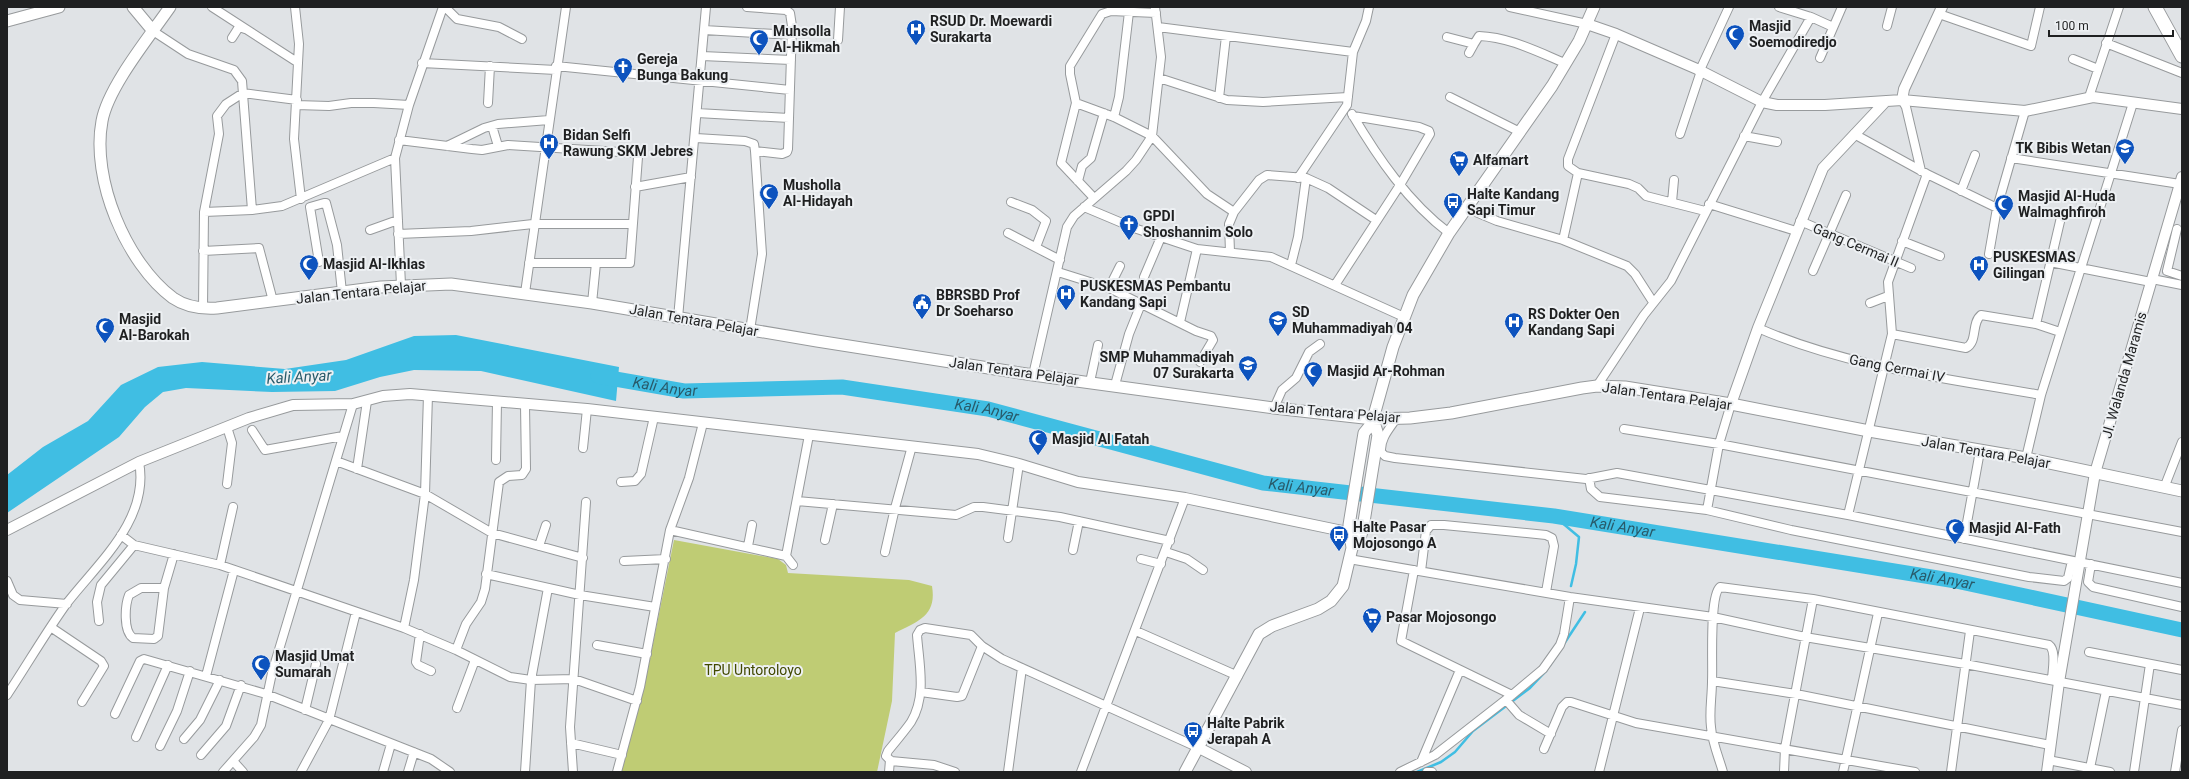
<svg xmlns="http://www.w3.org/2000/svg" width="2189" height="779" font-family="Roboto,sans-serif">
<style>
.green{fill:#bfcc74}
.water{fill:#40bee3}
.lines{fill:none;stroke-linecap:round;stroke-linejoin:round}
.stream{stroke:#40bee3;stroke-width:2.5}
.river{stroke:#40bee3;stroke-width:15}
.minor-casing{stroke:#979a9c;stroke-width:10}
.tertiary-casing{stroke:#979a9c;stroke-width:12}
.secondary-casing{stroke:#979a9c;stroke-width:13}
.primary-casing{stroke:#979a9c;stroke-width:15}
.minor{stroke:#fff;stroke-width:8}
.tertiary{stroke:#fff;stroke-width:10}
.secondary{stroke:#fff;stroke-width:11}
.primary{stroke:#fff;stroke-width:13}
.labels{text-anchor:middle;dominant-baseline:central;stroke-width:4;stroke-linejoin:round;paint-order:stroke}
.poi-label{font-size:14px;font-weight:bold;fill:#1f2021;stroke:#edf0f3;text-anchor:start}
.street-label{font-size:14px;fill:#1f2021;stroke:#edf0f3}
.park-label{font-size:14px;fill:#424900;stroke:#edf0f3}
.water-label{font-size:15px;font-style:italic;fill:#285a6a;stroke:#edf0f3}
</style>
<rect width="100%" height="100%" fill="#e0e3e6"/>
<path class="green" d="M674,540l104,19 8,6 2,8 121,7 23,6c5,30 -14,35 -37,47l-3,68 -15,71h-256l27,-104z"/>
<path class="water" d="M456,335l163,32 -3,34 -135,-30 -67,-1 -34,7 -45,14 -63,1 -86,-4 -23,4 -18,15 -26,30 -112,76v-38l36,-28 45,-26 33,-36 37,-18 44,-5 83,7 61,-9 68,-24z"/>
<g class="lines">
<path class="stream" d="M1554,516l25,21 -3,27 -5,22
M1550,665l35,-53
M1417,772l24,-10 14,-10 18,-21 57,-43 16,-17"/>
<path class="river" id="s1" d="M598,376l86,15 158,-4 146,22 275,74 291,33 402,65 226,49"/>
<g class="minor-casing">
<path id="minor" d="M212,7l85,55
M295,7l4,37 -5,95 7,60
M445,7l12,12 42,8 23,12
M1510,7l77,17
M1779,7l32,10 22,10
M1939,14l92,32 9,-39
M1887,26l5,-19
M1158,27l195,25
M704,30l88,5
M153,31l35,23 46,16 8,11 10,129
M1616,34l-48,125v7l10,7 51,11 9,4 8,8 59,15
M1447,37l27,7 5,-8c30,1 59,16 86,27
M232,38l7,-11 6,2
M838,40l2,-33
M2106,43l76,30
M1469,53l5,-9
M702,56l89,4
M1820,58l22,-51
M2073,59l25,10
M422,63l134,7
M556,66l234,24
M1700,70l29,-63
M1159,78l68,22 36,2 85,-5
M1450,97l70,35
M2089,97l30,-90
M1219,98l7,-62
M1902,100l4,7 15,64
M488,103l2,-37
M1076,103l38,14 38,19 55,58 27,18
M296,105l33,1 22,-3h23l35,2
M697,113l92,5
M1352,114c26,44 56,88 97,119
M1114,117l5,-20 10,-85
M492,126l6,20
M1680,134l21,-63
M1854,134l73,40 70,34
M1744,136l33,6
M696,138l49,3 9,3 1,7 27,3 5,-2 1,-3 4,-123 -2,-13 -4,-3 -39,-3
M399,140l73,9 10,1 26,-5 128,8 2,4 -8,106h-101
M447,146l37,-18 14,-4 51,-4
M2011,158l169,26
M1298,178l49,-73 6,-53 13,-31 3,-14
M1078,181l4,-15 9,-8 13,-45
M635,187l56,-10
M1961,191l14,-36
M1094,198l-33,-35 15,-60 -6,-29v-8l32,-52 9,-3 45,2
M1011,202l21,8 14,11 -10,26
M1672,202l2,-22
M1709,204l87,27
M1084,207l50,21 63,21 74,8 133,60
M1466,208l31,13 66,19 64,26 8,8 18,28
M204,212l15,-78 -2,-18 9,-12 17,-11 54,7
M1800,221l111,47
M2177,229l-10,42 15,5
M370,230l28,-10
M1008,233l52,27
M398,234l73,-3 62,-7h99
M1563,240l15,-67
M1902,241l38,15
M203,251l56,-3 14,53
M1230,252l-1,-28 5,-12 25,-32 8,-5 39,3 22,10 48,32
M1989,254l8,-46 28,-97
M319,262l-9,-55 14,-4h2l11,42 5,47
M2050,262l101,20
M1291,265l7,-28 8,-59
M1813,271l33,-76
M1058,272l51,16 87,43 15,5 2,4 -13,22
M1144,277l17,-40
M2152,279l30,6
M401,285l-6,-127 14,-53 34,-98
M1335,285l65,-100 30,-51 -1,-3 -10,-4 -66,-11
M1109,288l11,-22
M525,293l41,-286
M592,303l4,-40
M1870,303l18,-7
M203,309l1,-97 48,-2 30,-4 113,-48
M678,318l28,-311
M1180,322l17,-73
M2036,324l24,8
M1758,328c89,39 187,50 283,67
M750,330l12,-76 -7,-103
M1892,334l74,14c12,-6 5,-25 15,-33l55,9 26,-111
M1033,375l34,-148 7,-11 52,-45 10,-11 16,-24 9,-79 -6,-50
M1090,382l8,-37
M1115,385l14,-51 12,-30
M1597,386l47,-71 27,-34 91,-179 49,-85
M1274,408l8,-18 14,-12 13,-26 11,-8
M1396,419c-7,10 -16,20 -15,33l4,4 10,2 191,21 31,-6 231,42 334,68
M227,427l5,16 -5,41
M1624,429l95,15 463,88
M252,430l13,20 78,-14
M583,448l4,-39
M2026,458l15,-63 92,-292
M496,460l1,-59
M336,461l89,33 67,39 91,25
M357,469l10,-68
M1589,478l2,11 9,8 107,13 84,20 238,47 35,4 4,-3 4,-17
M621,482l14,-1 6,-7 13,-57
M2164,488l18,-46
M797,501l159,14 18,-8h9l77,10 110,24
M1707,510l12,-66 12,-40
M1848,515l44,-181 -4,-52 39,-108
M670,530l116,26 7,9
M121,535l13,10 86,20 184,63 52,22 54,27 21,3 43,-1 63,22
M1008,538l11,-74
M1964,539l16,-88
M825,540l8,-36
M539,546l7,-21
M748,546l4,-21
M1073,550l6,-29
M885,552l10,-44 17,-62
M1166,552l21,7 16,11
M786,556l23,-121
M1141,559l20,5
M1349,559l221,38 143,20 92,20 160,27 217,41
M624,561l42,-2
M2091,564l-3,18 5,5 89,20
M220,565l13,-58
M1414,570l-13,71 111,54
M1421,571l5,-40 5,-6h13l102,10 6,3 2,8 -8,46
M486,574l94,21 75,12
M7,581l6,14 7,5 47,4
M164,588h-23l-12,7c-4,10 -6,36 4,43l21,1 4,-3 6,-48 10,-34
M99,621l-2,-19 4,-17 33,-40
M52,628l49,33 3,5 -22,36
M404,628l10,-48 11,-86 3,-99
M1136,631l102,45
M420,634l-4,28 2,3 13,6
M597,645l50,9
M456,650l10,-26 15,-22 4,-13 14,-107 9,-6 14,-1 4,-6 -1,-64
M2089,652l93,18
M206,676l28,-106
M1712,681l84,13 254,51
M921,692l36,5 5,-1 20,-50
M7,695c20,-30 39,-63 60,-92 31,-40 83,-84 72,-141
M1506,700l13,15 32,19
M457,708l18,-48
M305,710l11,-46
M115,714l25,-53 4,-2 122,35 165,65 19,13
M136,737l32,-72
M184,739l16,-19 20,-40
M571,743l51,12
M160,746l17,-35 13,-40
M1544,749l18,-42 5,-5h4l65,21 279,49
M201,755l25,-29 15,-41
M2048,760l62,12
M234,762l9,10
M1421,762l39,-92
M2090,768l16,-77
M223,772l31,-35 7,-12 11,-52 81,-269
M301,772l28,-52 27,-108
M383,772l8,-28
M408,772l6,-20
M525,772l6,-92 17,-92
M573,772l-3,-45 16,-225
M617,772l23,-85 30,-157 19,-52 14,-55
M889,772l1,-12
M955,772l-21,-7 -43,-4 -5,-5 2,-5c8,-10 16,-19 23,-29 16,-26 8,-59 6,-87l3,-5 5,-2 46,7 11,11 20,13 197,89
M1008,772l14,-104
M1081,772l104,-274
M1400,772l35,-17 77,-60 31,-26 17,-24 4,-11 6,-37
M1427,772h5
M1599,772l41,-164
M1723,772c-4,-14 -11,-30 -12,-45 -2,-15 1,-30 1,-46 1,-17 -3,-85 8,-94l93,12 236,46c8,6 3,26 3,35
M1784,772l1,-24 28,-149
M1843,772l35,-159
M1951,772l19,-141
M2134,772l16,-108
M2175,772l7,-42"/>
</g>
<g class="tertiary-casing">
<path id="tertiary" d="M1587,24l29,10 81,35 65,33 15,3h48l77,-5 123,11 68,-14 89,12
M1902,100l2,-11 38,-82
M1731,404l27,-76 65,-160 63,-67
M7,530l132,-68 110,-44 44,-13 60,-1 30,-8 27,-2 177,15 391,45 41,10 59,18 107,16 172,36
M1199,748l47,24
M2047,772l12,-90 36,-209 87,-296"/>
</g>
<g class="secondary-casing">
<path id="secondary" d="M133,7l20,24
M170,7c-20,29 -62,80 -68,114 -11,58 24,142 71,177 13,9 28,11 44,10l164,-21 70,-3 141,19 225,38 216,34 241,33 99,11 37,-1 41,-5 131,-25 15,-2 28,1 106,17 138,27 157,27 156,33
M7,21l52,-14
M1352,548l-3,-23 15,-92 9,-11
M1185,772l74,-138 13,-8 46,-17 13,-8 12,-15 9,-38 9,-13 2,-7 15,-93 -5,-16 20,-72 20,-52 36,-62 103,-147 27,-45 15,-34"/>
</g>
<g class="primary-casing">
<path id="primary" d="M2155,7l27,49"/>
</g>
<use href="#minor" class="minor"/>
<use href="#tertiary" class="tertiary"/>
<use href="#secondary" class="secondary"/>
<use href="#primary" class="primary"/>
</g>
<defs>
<g id="hospital-pin" transform="scale(1)"><path d="M0 17L-7.5 6A9.5 9.5 0 1 1 7.5 6Z" fill="#0d53be" stroke="#edf0f3"/><path d="M-5-5h3v3.5h4V-5h3V5h-3V1.5h-4V5h-3Z" fill="#fff"/></g>
<g id="mosque-pin" transform="scale(1)"><path d="M0 17L-7.5 6A9.5 9.5 0 1 1 7.5 6Z" fill="#0d53be" stroke="#edf0f3"/><path d="M3.5-4.9A6 6 0 1 0 3.5 4.9A5 5 0 1 1 3.5-4.9Z" fill="#fff"/></g>
<g id="church-pin" transform="scale(1)"><path d="M0 17L-7.5 6A9.5 9.5 0 1 1 7.5 6Z" fill="#0d53be" stroke="#edf0f3"/><path d="M-1.2-6h2.4v3.5h3.3v2.4h-3.3V6h-2.4V-.1h-3.3v-2.4h3.3Z" fill="#fff"/></g>
<g id="school-pin" transform="scale(1)"><path d="M0 17L-7.5 6A9.5 9.5 0 1 1 7.5 6Z" fill="#0d53be" stroke="#edf0f3"/><path d="M0-5L7-2L0 1L-7-2ZM-4 1L0 2.5L4 1V4Q0 6-4 4Z" fill="#fff"/></g>
<g id="supermarket-pin" transform="scale(1)"><path d="M0 17L-7.5 6A9.5 9.5 0 1 1 7.5 6Z" fill="#0d53be" stroke="#edf0f3"/><path d="M-6-5.5h2.5l.6 2H6L4.5 2H-2.5L-4.4-4H-6ZM-1.5 3.2a1.3 1.3 0 1 0 .1 0ZM3 3.2a1.3 1.3 0 1 0 .1 0Z" fill="#fff"/></g>
<g id="bus-pin" transform="scale(1)"><path d="M0 17L-7.5 6A9.5 9.5 0 1 1 7.5 6Z" fill="#0d53be" stroke="#edf0f3"/><path d="M-5-6H5V4H4V6H2V4H-2V6H-4V4H-5ZM-3.5-4V0h7V-4ZM-3.5 1.2v1.5H-2V1.2ZM2 1.2v1.5H3.5V1.2Z" fill="#fff"/></g>
<g id="civic-pin" transform="scale(1)"><path d="M0 17L-7.5 6A9.5 9.5 0 1 1 7.5 6Z" fill="#0d53be" stroke="#edf0f3"/><path d="M-.6-6.5H3V-4.5H.6V-3L4-1V1h2V6H-6V1h2V-1L-.6-3ZM-1.2 2.5V6h2.4V2.5Z" fill="#fff"/></g>
</defs>
<g fill-rule="evenodd">
<use href="#hospital-pin" x="916" y="29"/>
<use href="#mosque-pin" x="1735" y="34"/>
<use href="#mosque-pin" x="759" y="39"/>
<use href="#church-pin" x="623" y="67"/>
<use href="#hospital-pin" x="549" y="143"/>
<use href="#school-pin" x="2125" y="148"/>
<use href="#supermarket-pin" x="1459" y="160"/>
<use href="#mosque-pin" x="769" y="193"/>
<use href="#bus-pin" x="1453" y="202"/>
<use href="#mosque-pin" x="2004" y="204"/>
<use href="#church-pin" x="1129" y="224"/>
<use href="#mosque-pin" x="309" y="264"/>
<use href="#hospital-pin" x="1979" y="265"/>
<use href="#hospital-pin" x="1066" y="294"/>
<use href="#civic-pin" x="922" y="303"/>
<use href="#school-pin" x="1278" y="320"/>
<use href="#hospital-pin" x="1514" y="322"/>
<use href="#mosque-pin" x="105" y="327"/>
<use href="#school-pin" x="1248" y="365"/>
<use href="#mosque-pin" x="1313" y="371"/>
<use href="#mosque-pin" x="1038" y="439"/>
<use href="#mosque-pin" x="1955" y="528"/>
<use href="#bus-pin" x="1339" y="535"/>
<use href="#supermarket-pin" x="1372" y="617"/>
<use href="#mosque-pin" x="261" y="664"/>
<use href="#bus-pin" x="1193" y="731"/>
</g>
<g class="labels">
<g class="poi-label">
<text x="930" y="21">RSUD Dr. Moewardi<tspan x="930" dy="16">Surakarta</tspan></text>
<text x="1749" y="26">Masjid<tspan x="1749" dy="16">Soemodiredjo</tspan></text>
<text x="773" y="31">Muhsolla<tspan x="773" dy="16">Al-Hikmah</tspan></text>
<text x="637" y="59">Gereja<tspan x="637" dy="16">Bunga Bakung</tspan></text>
<text x="563" y="135">Bidan Selfi<tspan x="563" dy="16">Rawung SKM Jebres</tspan></text>
<text x="2111" y="148" text-anchor="end">TK Bibis Wetan</text>
<text x="1473" y="160">Alfamart</text>
<text x="783" y="185">Musholla<tspan x="783" dy="16">Al-Hidayah</tspan></text>
<text x="1467" y="194">Halte Kandang<tspan x="1467" dy="16">Sapi Timur</tspan></text>
<text x="2018" y="196">Masjid Al-Huda<tspan x="2018" dy="16">Walmaghfiroh</tspan></text>
<text x="1143" y="216">GPDI<tspan x="1143" dy="16">Shoshannim Solo</tspan></text>
<text x="1993" y="257">PUSKESMAS<tspan x="1993" dy="16">Gilingan</tspan></text>
<text x="323" y="264">Masjid Al-Ikhlas</text>
<text x="1080" y="286">PUSKESMAS Pembantu<tspan x="1080" dy="16">Kandang Sapi</tspan></text>
<text x="936" y="295">BBRSBD Prof<tspan x="936" dy="16">Dr Soeharso</tspan></text>
<text x="1292" y="312">SD<tspan x="1292" dy="16">Muhammadiyah 04</tspan></text>
<text x="1528" y="314">RS Dokter Oen<tspan x="1528" dy="16">Kandang Sapi</tspan></text>
<text x="119" y="319">Masjid<tspan x="119" dy="16">Al-Barokah</tspan></text>
<text x="1234" y="357" text-anchor="end">SMP Muhammadiyah<tspan x="1234" dy="16">07 Surakarta</tspan></text>
<text x="1327" y="371">Masjid Ar-Rohman</text>
<text x="1052" y="439">Masjid Al Fatah</text>
<text x="1353" y="527">Halte Pasar<tspan x="1353" dy="16">Mojosongo A</tspan></text>
<text x="1969" y="528">Masjid Al-Fath</text>
<text x="1386" y="617">Pasar Mojosongo</text>
<text x="275" y="656">Masjid Umat<tspan x="275" dy="16">Sumarah</tspan></text>
<text x="1207" y="723">Halte Pabrik<tspan x="1207" dy="16">Jerapah A</tspan></text>
</g>
<g class="street-label">
<text transform="translate(1856 245) rotate(23)">Gang Cermai II</text>
<text transform="translate(361 292) rotate(-6)">Jalan Tentara Pelajar</text>
<text transform="translate(694 320) rotate(10)">Jalan Tentara Pelajar</text>
<text transform="translate(1897 368) rotate(11)">Gang Cermai IV</text>
<text transform="translate(1014 371) rotate(8)">Jalan Tentara Pelajar</text>
<text transform="translate(2124 375) rotate(-74)">Jl. Walanda Maramis</text>
<text transform="translate(1667 396) rotate(8)">Jalan Tentara Pelajar</text>
<text transform="translate(1335 412) rotate(5)">Jalan Tentara Pelajar</text>
<text transform="translate(1986 452) rotate(10)">Jalan Tentara Pelajar</text>
</g>
<g class="park-label">
<text x="753" y="670">TPU Untoroloyo</text>
</g>
<g class="water-label">
<text transform="translate(299 377) rotate(-3)">Kali Anyar</text>
<text stroke="none"><textPath href="#s1" startOffset="68">Kali Anyar</textPath></text>
<text stroke="none"><textPath href="#s1" startOffset="392">Kali Anyar</textPath></text>
<text stroke="none"><textPath href="#s1" startOffset="716">Kali Anyar</textPath></text>
<text stroke="none"><textPath href="#s1" startOffset="1040">Kali Anyar</textPath></text>
<text stroke="none"><textPath href="#s1" startOffset="1364">Kali Anyar</textPath></text>
</g>
</g>
<rect width="2189" height="779" fill="none" stroke="#1f2021" stroke-width="16"/>
<path d="M2049 30v6h124v-6" fill="none" stroke="#1f2021" stroke-width="2"/>
<text x="2055" y="30" font-size="12" fill="#1f2021" stroke="#edf0f3" stroke-width="3" paint-order="stroke">100 m</text>
</svg>
